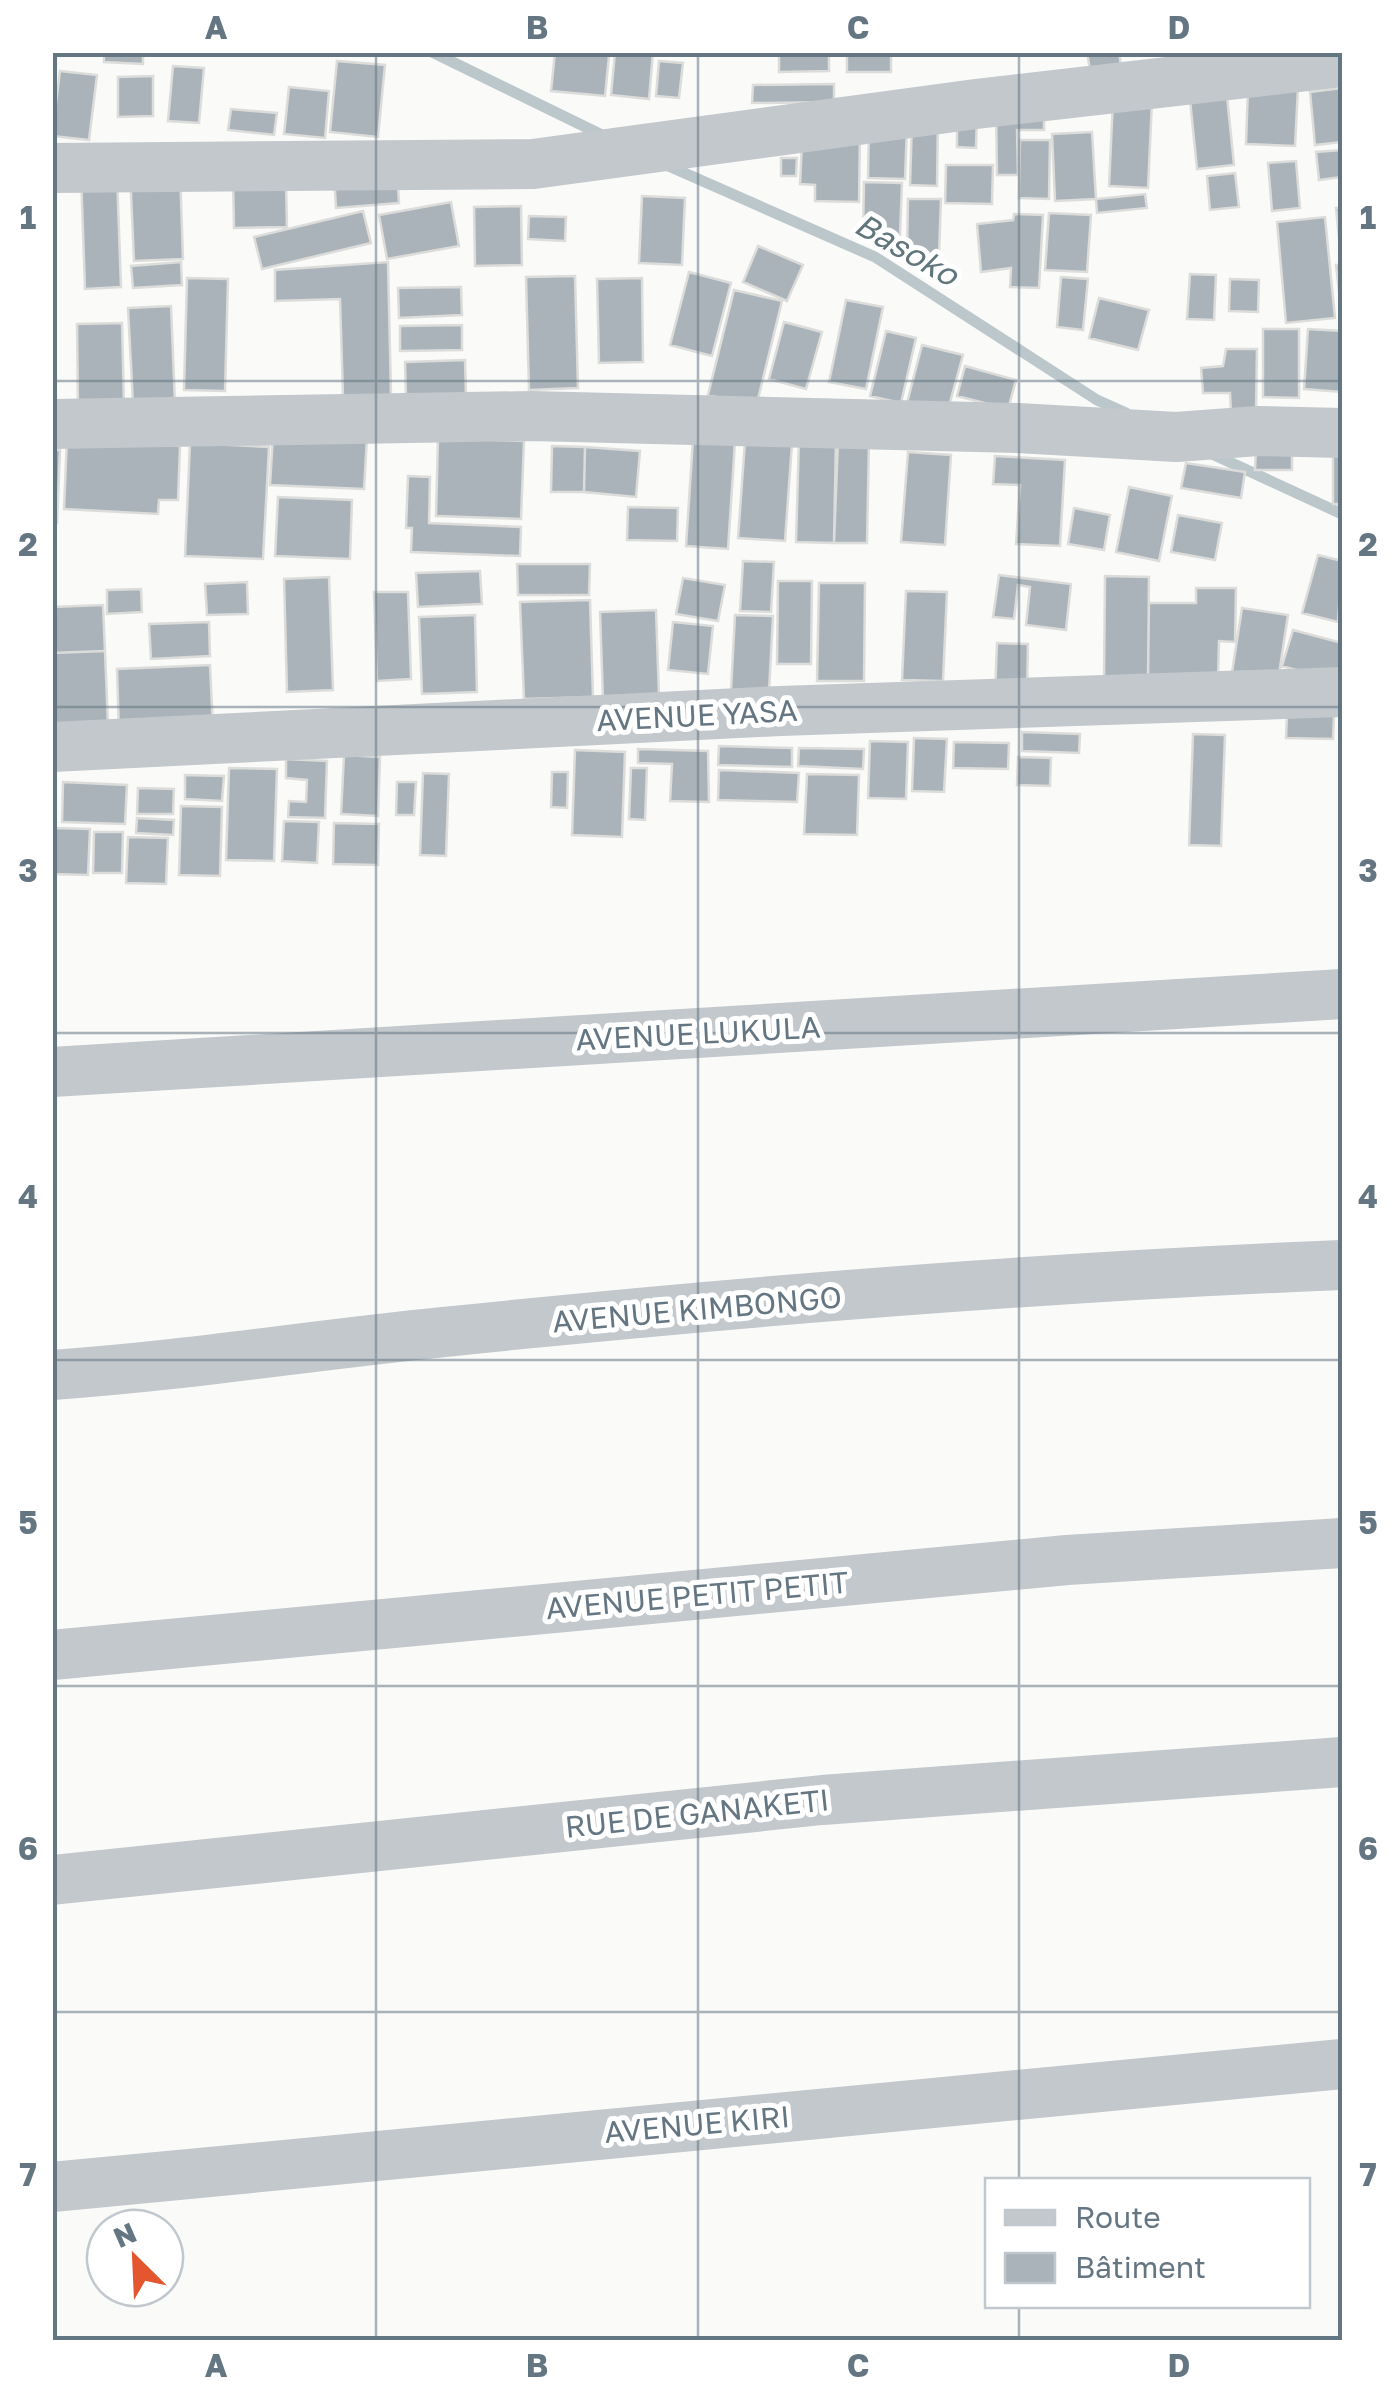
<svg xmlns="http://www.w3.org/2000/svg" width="1395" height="2393" font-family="'Golos Text',sans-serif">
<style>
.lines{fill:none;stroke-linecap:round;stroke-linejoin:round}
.stream{stroke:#bbc7cb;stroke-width:11}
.building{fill:#aab3b9;stroke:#dcdcda;stroke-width:2.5}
.minor{stroke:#c3c8cc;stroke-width:50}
.grid{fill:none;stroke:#657683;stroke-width:2.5;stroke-opacity:0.55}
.labels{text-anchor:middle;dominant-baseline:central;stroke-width:10;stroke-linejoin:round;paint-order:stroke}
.street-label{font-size:30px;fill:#657683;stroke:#fff}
.water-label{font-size:32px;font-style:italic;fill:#60757c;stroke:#fff}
.neatline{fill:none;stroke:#657683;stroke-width:4}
.grid-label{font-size:32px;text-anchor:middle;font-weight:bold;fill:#657683}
</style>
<rect width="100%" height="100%" fill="#fafaf8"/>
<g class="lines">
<path class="stream" d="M432,52l174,85
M664,164l211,93 222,143 29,13
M1210,453l132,61"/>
</g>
<path class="building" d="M104,52h39v12l-39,-2z
M555,52l54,4 -4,40 -54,-5z
M615,52h38l-4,47 -38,-4z
M779,52h50v19l-50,1z
M847,52h44v20h-44z
M1087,52h32l2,14 -31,4z
M337,61l48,4 -7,72 -48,-5z
M659,61l24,2 -4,35 -23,-2z
M173,66l31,2 -5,55 -31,-2z
M60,71l37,4 -8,65 -37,-4z
M153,76v40l-35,1v-40z
M834,84v18l-82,1 1,-18z
M1226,86l8,79 -37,4 -8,-79z
M289,87l40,4 -4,47 -41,-4z
M1248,87l50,1 -3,58 -49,-2z
M1342,88v54l-27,3 -5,-53z
M1113,100l39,1 -4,87 -39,-2z
M1044,106v24h-27l1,45h-21l-1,-68z
M231,109l46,4 -3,22 -46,-5z
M957,115h20l-1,33 -19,-1z
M912,120h26l-1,66 -27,-1z
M869,125l38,1 -2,53 -37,-1z
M860,130l-1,72 -44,-1v-16l-15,-1 2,-42z
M1092,132l4,67 -41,2 -3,-67z
M1020,140h30l-1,59 -30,-1z
M1342,150v27l-23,3 -3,-28z
M781,158h16l-1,18h-15z
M1296,161l4,47 -28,3 -4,-48z
M946,165h47l-1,39 -47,-1z
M180,170l3,89 -49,2 -4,-89z
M397,171l2,32 -63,5 -2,-33z
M1235,173l4,34 -29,3 -3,-34z
M117,174l4,113 -36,2 -4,-114z
M286,180l1,47 -53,1 -1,-47z
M864,182l38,1 -2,52 -37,-1z
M1145,194l2,14 -50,5 -1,-14z
M642,196l43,2 -3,67 -43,-2z
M908,199h33l-2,55 -32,-1z
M451,202l8,44 -72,13 -8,-44z
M521,206l1,59 -47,1 -1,-59z
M1342,207v52h-1l-5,-51z
M363,211l8,32 -109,26 -8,-32z
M1049,213l42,2 -4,57 -42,-2z
M1014,214l29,1 -4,73 -29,-1 1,-19 -30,4 -4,-48 36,-4z
M529,216l37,1 -1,24 -37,-2z
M1325,217l10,101 -49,5 -9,-101z
M758,246l45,19 -16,36 -44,-19z
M181,262l1,23 -49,3 -2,-22z
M388,262l3,133 -48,1 -3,-97 -65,2v-31z
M1336,265h6v43l-1,1z
M689,272l42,11 -19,73 -42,-11z
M1190,274l26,1 -2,45 -27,-1z
M575,276l3,112 -49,2 -3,-113z
M1061,277l27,2 -5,51 -26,-3z
M187,278l41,1 -3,112 -41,-1z
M642,278l1,84 -44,1 -2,-84z
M1230,279l29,1 -1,32 -29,-1z
M461,287l1,28 -63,3 -1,-30z
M734,290l48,11 -26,106 -48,-12z
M1099,298l50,12 -11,40 -49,-12z
M846,300l37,7 -17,82 -37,-7z
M171,306l4,97 -42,1 -5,-96z
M784,322l38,10 -16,57 -37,-10z
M122,323l2,83 -46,1 -1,-83z
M462,325v25l-62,1v-25z
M1263,329h36v69l-36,-1z
M1308,329l34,2v61l-38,-3z
M886,331l30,7 -15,65 -31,-7z
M922,345l41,10 -17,62 -40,-10z
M1226,349h31l-1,62h-25l-1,-18h-27l-2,-25 22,-2z
M465,360l1,36 -60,2 -1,-36z
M965,366l51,14 -8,29 -51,-13z
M273,435l94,3 -3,51 -94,-4z
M67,438l113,8 -2,54h-19l-1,14 -94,-5z
M438,438l86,3 -3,78 -85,-3z
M693,439l42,3 -7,107 -42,-3z
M799,440h37l-2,103 -38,-1z
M745,441l47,3 -7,97 -47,-3z
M838,441h31l-2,102h-33z
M1333,441h9v63h-9z
M190,443l79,4 -6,112 -78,-3z
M552,446l33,1 -1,45h-33z
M585,447l55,4 -4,46 -52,-5z
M1256,447h36v23h-37z
M52,450h8l-3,73h-5z
M908,452l43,3 -6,90 -44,-3z
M995,456l70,4 -5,86 -44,-2 4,-59 -27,-1z
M1186,463l59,9 -4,26 -60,-10z
M408,476l22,1 -1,46 92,4 -1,29 -109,-4 1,-24h-6z
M1129,487l43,9 -13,65 -43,-9z
M278,497l74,3 -2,59 -75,-3z
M628,507l50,1 -1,33 -50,-1z
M1074,508l36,7 -6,35 -36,-6z
M1178,515l44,8 -7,37 -44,-8z
M1318,555l24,6 -4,61 -36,-9z
M743,561l31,1 -3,50 -31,-1z
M517,564h73l-1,31h-71z
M480,571l2,33 -64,3 -2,-34z
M999,575l72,9 -5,46 -40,-5 4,-38 -12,-2 -4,34 -21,-2z
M1105,576l44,1 -1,102 -44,-1z
M329,577l4,113 -46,2 -3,-113z
M683,578l42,7 -7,36 -42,-7z
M778,581h34l-1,83h-34z
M247,582l1,32 -41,1 -2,-31z
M819,583h46l-1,98h-47z
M1196,588h40l-1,54 -16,-1 -1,39 -70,-1 1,-76h47z
M141,589l1,23 -35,2v-24z
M906,591l41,1 -4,89 -41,-1z
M374,592h34l3,87 -34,2z
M590,600l3,97 -69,2 -4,-97z
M103,605l2,46 -53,2v-46z
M1242,608l46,7 -11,72 -46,-8z
M656,610l3,86 -56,3 -3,-87z
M475,615l2,77 -55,2 -3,-77z
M735,615l38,1 -4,75 -38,-1z
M209,622l1,34 -59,3 -2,-35z
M673,622l40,4 -5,48 -40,-4z
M1293,630l49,13v40l-60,-17z
M997,643l31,1 -1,50 -32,-1z
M105,651l3,74 -56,2v-74z
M210,665l3,63 -94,4 -2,-63z
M1287,714l47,1 -1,24 -47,-1z
M1022,732l58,2 -1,19 -57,-2z
M1193,734l32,1 -4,111 -32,-1z
M914,738l33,1 -3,53 -32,-1z
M870,741l38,1 -2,57 -38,-1z
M954,742l55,1 -1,26 -55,-1z
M719,746l73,2v19l-74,-2z
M799,748l65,1 -1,20 -65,-3z
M638,749l70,2 1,51 -39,-1 2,-37 -34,-1z
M575,750l50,2 -3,85 -50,-2z
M344,755l36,2 -2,59 -37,-2z
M1018,757l33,1 -1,28 -33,-1z
M286,759l41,2 -2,57 -37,-1 1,-16 17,1 1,-22 -21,-2z
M229,768l48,1 -3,92 -48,-1z
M631,768h16l-2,52 -16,-1z
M719,770l80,3 -2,29 -79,-2z
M552,772h16l-1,36 -16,-1z
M423,773l26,1 -3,82 -26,-1z
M807,774l52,1 -2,60 -53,-1z
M185,775l39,1 -2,25 -37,-2z
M63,782l64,3 -2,39 -63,-2z
M397,782h19l-2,33h-18z
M138,788l36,1 -1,25h-36z
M181,806l41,1 -2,69 -41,-1z
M137,818l37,2 -1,15 -37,-2z
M284,821l35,1 -2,41 -35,-2z
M334,823l45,1 -1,41 -45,-1z
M55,828l35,1 -2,46 -34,-1z
M94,832h29l-1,41h-29z
M128,837l40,1 -2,46 -40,-1z"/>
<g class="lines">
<path class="minor" d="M52,168l481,-4 443,-60 366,-42
M52,424l479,-8 487,12 158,9 82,-6 84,2
M52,747l728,-36 562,-19
M52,1072l1290,-78
M52,1375c132,-9 261,-30 392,-43 299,-31 598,-55 898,-67
M52,1655l1015,-95 275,-17
M52,1880l770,-80 520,-38
M52,2187l1290,-123"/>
</g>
<path class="grid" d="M376,52v2288M698,52v2288M1019,52v2128M52,381h1290M52,707h1290M52,1033h1290M52,1360h1290M52,1686h1290M52,2012h1290M1019,2306v34"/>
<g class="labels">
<g class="street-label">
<text transform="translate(697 715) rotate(-3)">AVENUE YASA</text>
<text transform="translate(698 1033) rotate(-3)">AVENUE LUKULA</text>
<text transform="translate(697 1309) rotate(-5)">AVENUE KIMBONGO</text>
<text transform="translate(697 1595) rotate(-5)">AVENUE PETIT PETIT</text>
<text transform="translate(697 1813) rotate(-6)">RUE DE GANAKETI</text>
<text transform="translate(697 2124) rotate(-5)">AVENUE KIRI</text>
</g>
<g class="water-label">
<text transform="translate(907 249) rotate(30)">Basoko</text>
</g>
</g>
<rect width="1395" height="2393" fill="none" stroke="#ffffff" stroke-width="110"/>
<rect x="985" y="2178" width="325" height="130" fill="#ffffff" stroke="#c1c8cd" stroke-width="2.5"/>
<rect x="1005" y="2210" width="50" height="15" fill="#c3c8cc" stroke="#c1c8cd" stroke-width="2.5"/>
<text x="1075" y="2228" font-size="30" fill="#657683">Route</text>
<rect x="1005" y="2253" width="50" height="30" fill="#aab3b9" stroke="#c1c8cd" stroke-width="2.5"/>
<text x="1075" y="2278" font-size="30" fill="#657683">Bâtiment</text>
<g transform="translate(135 2258) rotate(336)"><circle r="48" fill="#ffffff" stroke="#c1c8cd" stroke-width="2.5"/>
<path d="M0-8L18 38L0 25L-18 38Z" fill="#e4572e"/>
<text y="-15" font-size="28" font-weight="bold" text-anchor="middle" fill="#657683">N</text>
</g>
<rect x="55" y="55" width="1285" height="2283" class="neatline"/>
<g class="grid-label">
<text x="216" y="39">A</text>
<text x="537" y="39">B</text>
<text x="858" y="39">C</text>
<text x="1179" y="39">D</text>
<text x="28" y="229">1</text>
<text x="1368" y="229">1</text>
<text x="28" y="556">2</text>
<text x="1368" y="556">2</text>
<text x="28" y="882">3</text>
<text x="1368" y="882">3</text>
<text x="28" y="1208">4</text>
<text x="1368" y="1208">4</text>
<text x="28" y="1534">5</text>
<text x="1368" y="1534">5</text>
<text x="28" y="1860">6</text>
<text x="1368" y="1860">6</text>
<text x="28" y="2186">7</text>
<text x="1368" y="2186">7</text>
<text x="216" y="2377">A</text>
<text x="537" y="2377">B</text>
<text x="858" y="2377">C</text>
<text x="1179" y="2377">D</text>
</g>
</svg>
